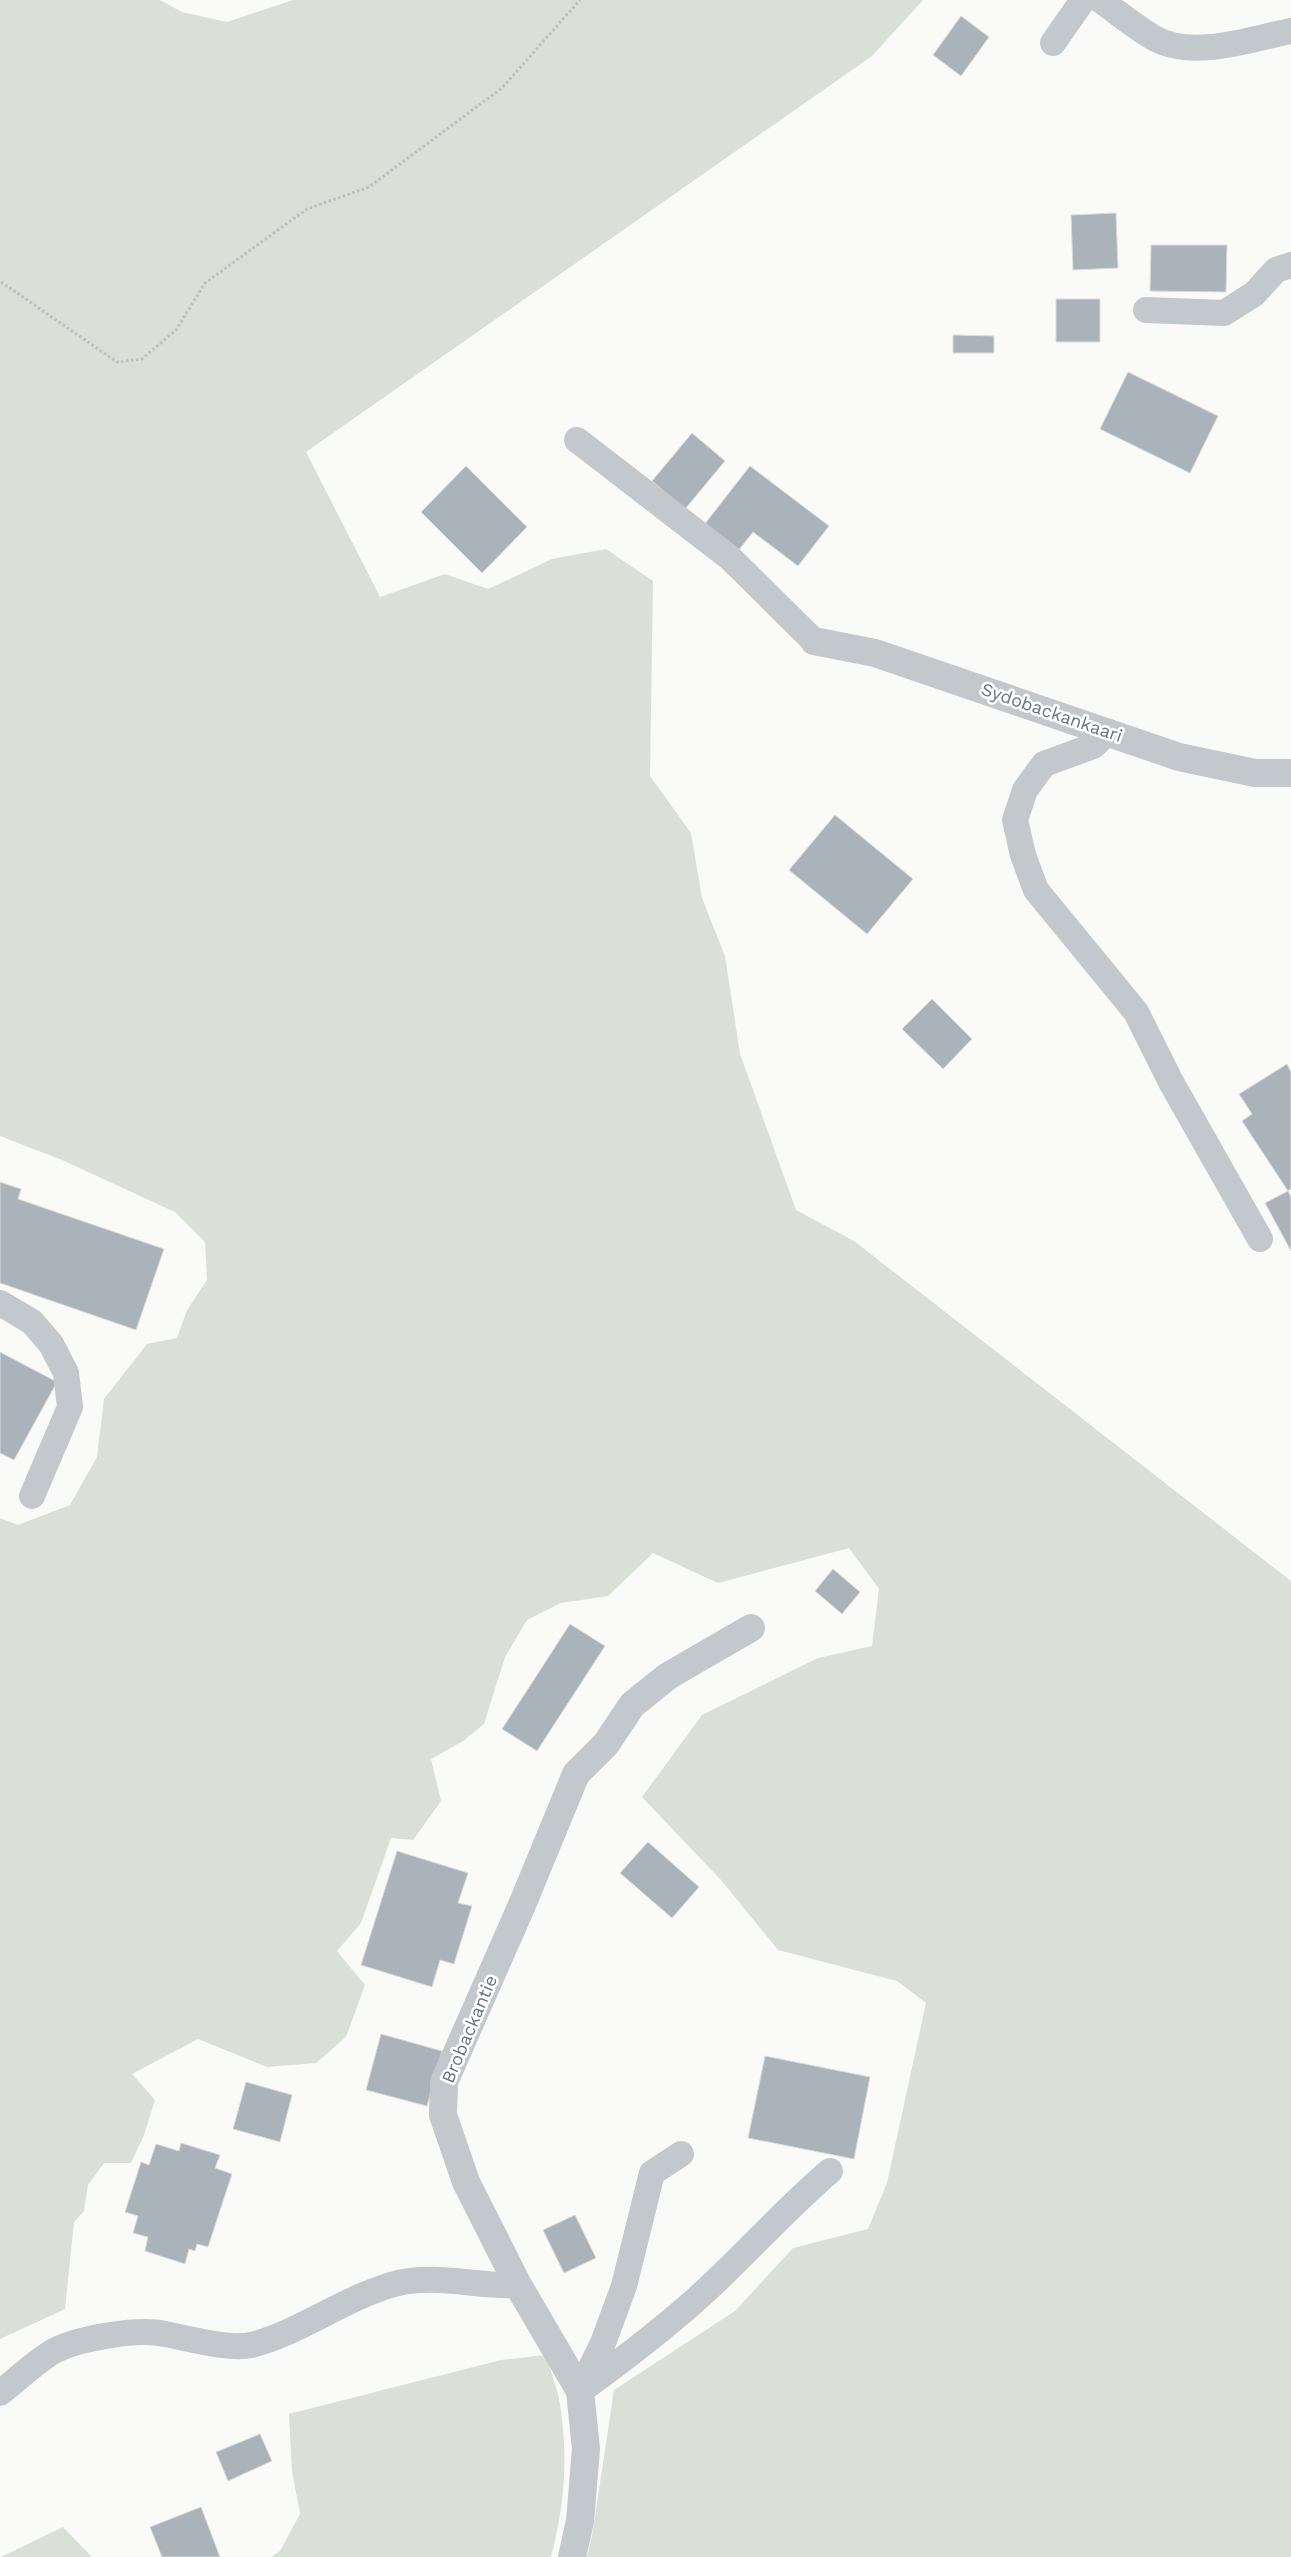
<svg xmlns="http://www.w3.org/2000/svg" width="1291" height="2557" font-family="'Work Sans',sans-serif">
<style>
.green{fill:#dadfd7}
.building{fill:#aab3b9;stroke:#dcdcda}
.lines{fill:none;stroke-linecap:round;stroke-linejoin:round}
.path{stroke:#bbbfc2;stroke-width:3;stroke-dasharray:2.5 2.5;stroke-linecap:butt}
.service{stroke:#c3c8cc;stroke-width:26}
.minor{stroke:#c3c8cc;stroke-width:28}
.labels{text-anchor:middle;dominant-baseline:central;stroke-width:5;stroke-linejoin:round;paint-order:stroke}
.street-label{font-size:18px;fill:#657683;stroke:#fff}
</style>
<rect width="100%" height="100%" fill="#fafaf8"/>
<path class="green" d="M0,0h160l22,12 45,10 66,-22h630l-51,56 -566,396 74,145 65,-23 43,15 64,-30 54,-10 47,32 -3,195 41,57 11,65 23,58 15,98 56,156 58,31 437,340v976h-704l5,-21 22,-146 121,-79 58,-63 75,-19 19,-46 39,-180 -29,-22 -119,-31 -57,-70 -79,-83 60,-82 116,-57 54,-12 7,-57 -30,-41 -131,35 -65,-30 -45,43 -47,7 -34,17 -22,37 -21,67 -21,17 -32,18 10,42 -28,39 -22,-2 -30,85 -24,28 28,34 -19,52 -30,26 -49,4 -69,-28 -66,35 23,26 -11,35 -13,28h-27l-16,22 -4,26 -10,11 -9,87 -65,30v-821l18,7 52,-20 27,-48 7,-58 43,-55 30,-6 10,-28 20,-30 -2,-38 -30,-30 -113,-52 -62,-24z
M546,2355c5,18 13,37 15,56 7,52 3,96 -10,146h-280l9,-6 20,-37 -8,-43 -3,-57 212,-54z
M63,2527l29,30h-91z"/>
<path class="building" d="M961,16l28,21 -28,39 -28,-21z
M1116,213l2,55 -45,2 -2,-55z
M1151,245h76l-1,47 -76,-1z
M1056,299h44v43h-44z
M953,335l41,1v17h-41z
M1128,372l90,44 -28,57 -90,-44z
M692,433l33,28 -40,48 -33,-28z
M466,466l61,61 -45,46 -61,-61z
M750,466l79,60 -31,40 -45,-34 -15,19 -34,-26z
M835,815l78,64 -46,55 -78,-64z
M932,999l40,40 -29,30 -41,-40z
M1287,1064l4,8v117l-3,2 -46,-70 10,-7 -13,-20z
M0,1182l21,7 -3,10 146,50 -28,81 -136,-47z
M1288,1191l3,6v54l-26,-48z
M0,1352l57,30 -43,78 -14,-7z
M833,1569l27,23 -18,22 -27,-23z
M570,1624l35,22 -68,105 -35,-22z
M648,1842l51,45 -27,31 -52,-45z
M397,1851l71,22 -10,30 14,3 -18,58 -14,-4 -8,27 -71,-22z
M381,2034l61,17 -15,55 -61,-16z
M765,2056l105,21 -16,82 -106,-21z
M246,2082l46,13 -12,47 -47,-13z
M181,2143l39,12 -5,13 17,6 -24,73 -11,-3 -2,7 -6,-2 -4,15 -40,-13 3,-14 -15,-4 5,-17 -13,-4 16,-50 8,3 7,-21 23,7z
M575,2215l21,43 -32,15 -21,-43z
M260,2434l12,27 -44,20 -12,-29z
M201,2507l19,50h-58l-12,-30z"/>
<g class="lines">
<path class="path" d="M1,282l116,80 25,-3 34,-29 29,-47 102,-74 62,-22 133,-99 78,-88"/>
<path class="service" d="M1100,0c17,12 35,27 54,38 39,22 96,1 137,-7
M1053,43l30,-43
M1146,310l78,3 30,-19 22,-24 15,-5
M577,440l153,118 84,83
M1109,732l-16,14 -49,18 -19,26 -10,30 8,35 13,35 100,122 35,70 89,157
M0,1303l32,19 19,22 15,29 4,34 -38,89
M581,2388l22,-45 21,-57 28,-113 29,-19
M580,2391c47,-34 92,-68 134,-108 39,-37 75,-77 116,-112
M0,2393c17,-13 35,-31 54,-42 25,-13 84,-23 111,-17 22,4 64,16 86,11 49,-12 96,-49 147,-62 39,-9 80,4 120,2"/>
<path class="minor" d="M814,641l61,12 304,104 76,16h36
M572,2557l8,-36 6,-72 -6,-58 -62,-106 -52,-103 -23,-67 1,-33 78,-177 54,-131 30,-30 26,-39 36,-29 83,-48"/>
</g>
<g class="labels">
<g class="street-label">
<text transform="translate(1052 712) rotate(19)">Sydobackankaari</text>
<text transform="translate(469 2029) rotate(-67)">Brobackantie</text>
</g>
</g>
</svg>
